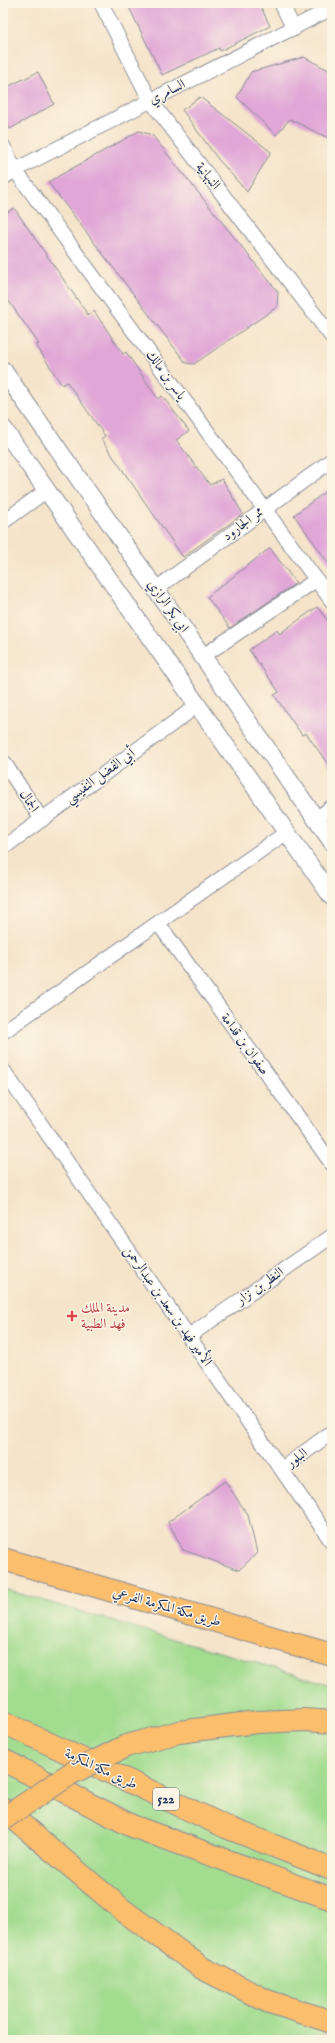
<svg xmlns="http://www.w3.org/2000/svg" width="335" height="2043" font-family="'IM FELL English',Amiri,serif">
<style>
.green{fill:#a2dc8f;stroke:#5e8676}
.building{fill:#e0a6d7}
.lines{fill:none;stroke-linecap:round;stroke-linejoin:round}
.minor-casing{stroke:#888a94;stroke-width:16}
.tertiary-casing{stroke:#888a94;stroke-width:19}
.primary-casing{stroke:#888a94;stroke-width:24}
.motorway-casing{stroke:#888a94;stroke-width:24}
.minor{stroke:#fff;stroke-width:14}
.tertiary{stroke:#fff;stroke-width:17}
.primary{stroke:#fabe6d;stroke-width:22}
.motorway{stroke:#fabe6d;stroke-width:22}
.primary-bridge-casing{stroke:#888a94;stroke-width:24;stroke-linecap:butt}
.primary-bridge{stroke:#fabe6d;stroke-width:22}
.health-dot{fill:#e0444e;stroke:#fcf5e5;stroke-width:1.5}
.labels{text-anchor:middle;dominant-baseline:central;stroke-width:3;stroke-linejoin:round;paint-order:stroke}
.shield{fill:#fcf5e5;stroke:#5e6a86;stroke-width:1}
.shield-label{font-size:13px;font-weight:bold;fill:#1b2f5e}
.street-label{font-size:14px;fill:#1b2f5e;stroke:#fcf5e5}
.health-label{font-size:14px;fill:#be3a42;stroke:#fcf5e5;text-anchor:start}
</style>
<rect width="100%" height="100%" fill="#fcf5e5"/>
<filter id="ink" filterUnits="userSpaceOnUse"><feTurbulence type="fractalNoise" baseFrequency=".025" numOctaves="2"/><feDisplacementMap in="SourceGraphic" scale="8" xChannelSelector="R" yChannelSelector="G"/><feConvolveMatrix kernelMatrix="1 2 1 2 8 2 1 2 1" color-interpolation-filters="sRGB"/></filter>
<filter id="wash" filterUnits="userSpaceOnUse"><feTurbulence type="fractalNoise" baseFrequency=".012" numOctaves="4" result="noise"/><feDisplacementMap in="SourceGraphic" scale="16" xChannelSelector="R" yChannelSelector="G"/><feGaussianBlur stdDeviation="0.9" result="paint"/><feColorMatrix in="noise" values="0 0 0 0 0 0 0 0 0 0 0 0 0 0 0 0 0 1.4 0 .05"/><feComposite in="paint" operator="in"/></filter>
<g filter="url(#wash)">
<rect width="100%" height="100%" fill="#f5e4ca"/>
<path class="green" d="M3,1589l329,96v348l-28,7h-301z"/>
<g id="blocks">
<path class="building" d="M127,3h132l11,23 -50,25 -1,-3 -57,27z
M304,57l28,15v68l-42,-21 -14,16 -39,-38 14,-25z
M38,72l16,32 -44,25 -7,-13v-27z
M200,97l71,55 -24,40 -29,-33 -36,-49z
M139,131l13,4 126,157 -1,15 -83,57 -8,-1 -138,-181z
M14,208l74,107 6,-4 29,43 3,-2 32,47 4,-3 27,35 -13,9 34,45 12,-6 21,35 -60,43 -82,-118 4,-3 -38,-54 -5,3 -26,-40 3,-1 -36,-51v-78z
M332,487v81l-38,-53z
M270,548l26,35 -66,45 -23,-31z
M317,607l15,19v144l-26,-37 -4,2 -28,-40 5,-3 -30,-42 28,-20 2,4z
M225,1481l23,34 9,38 -18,17 -56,-20 -15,-28z"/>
</g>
</g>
<g filter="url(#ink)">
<use href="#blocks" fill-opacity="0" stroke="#888a94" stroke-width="1"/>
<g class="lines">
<g class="minor-casing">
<path id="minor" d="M101,3l49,97 182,237
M281,3l13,26
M3,146l12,24 317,431
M3,178l12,-8 317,-162
M3,522l43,-31
M156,589l176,-129
M203,656l113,-76
M3,761l39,59
M316,819l16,-12
M3,848l195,-143
M158,923l174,241
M3,1032l284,-200
M3,1070l329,472
M189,1336l143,-100
M282,1469l50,-37"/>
</g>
<g class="tertiary-casing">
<path id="tertiary" d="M3,370l329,472
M3,428l329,469"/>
</g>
<g class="primary-casing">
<path id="primary" d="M3,1559l329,96"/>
</g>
<g class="motorway-casing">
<path id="motorway" d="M3,1722l223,105 106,42
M3,1760l129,66 200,73
M3,1809l121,102 78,57 65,33 65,21"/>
</g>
<use href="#minor" class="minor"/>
<use href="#tertiary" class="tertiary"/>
<use href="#primary" class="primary"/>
<use href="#motorway" class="motorway"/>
<g class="primary-bridge-casing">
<path id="primary-bridge" d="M3,1819l67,-45 56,-28 53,-14 78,-10 48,-2 27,2"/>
</g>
<use href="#primary-bridge" class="primary-bridge"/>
</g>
</g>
<path class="health-dot" d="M70 1310h4v4h4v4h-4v4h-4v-4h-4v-4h4z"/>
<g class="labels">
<rect class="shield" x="153" y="1788" width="26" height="22" rx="3"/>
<g class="shield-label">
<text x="166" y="1799">522</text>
</g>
<g class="street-label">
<text transform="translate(167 92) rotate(-27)">السامري</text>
<text transform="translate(208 176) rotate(52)">النبهانية</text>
<text transform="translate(166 375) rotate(54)">ياسر بن مالك</text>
<text transform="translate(243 524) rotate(-37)">ممر الجارود</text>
<text transform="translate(168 606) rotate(55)">ابي بكر الرازي</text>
<text transform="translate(100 776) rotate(-36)">أبي الفضل النفيسي</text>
<text transform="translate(29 801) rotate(57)">الجمال</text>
<text transform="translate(245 1044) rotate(54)">صفوان بن قدامة</text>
<text transform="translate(260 1286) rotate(-35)">النظر بن نزار</text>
<text transform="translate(168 1306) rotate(55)">الأمير فهد بن سعد بن عبدالرحمن</text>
<text transform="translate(297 1458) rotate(-36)">البلور</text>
<text transform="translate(167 1607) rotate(16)">طريق مكة المكرمة الفرعي</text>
<text transform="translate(101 1769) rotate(25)">طريق مكة المكرمة</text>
</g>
<g class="health-label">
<text x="81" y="1308">مدينة الملك<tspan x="81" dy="16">فهد الطبية</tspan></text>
</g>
</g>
<rect width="335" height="2043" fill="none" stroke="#fcf5e5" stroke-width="16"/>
</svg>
